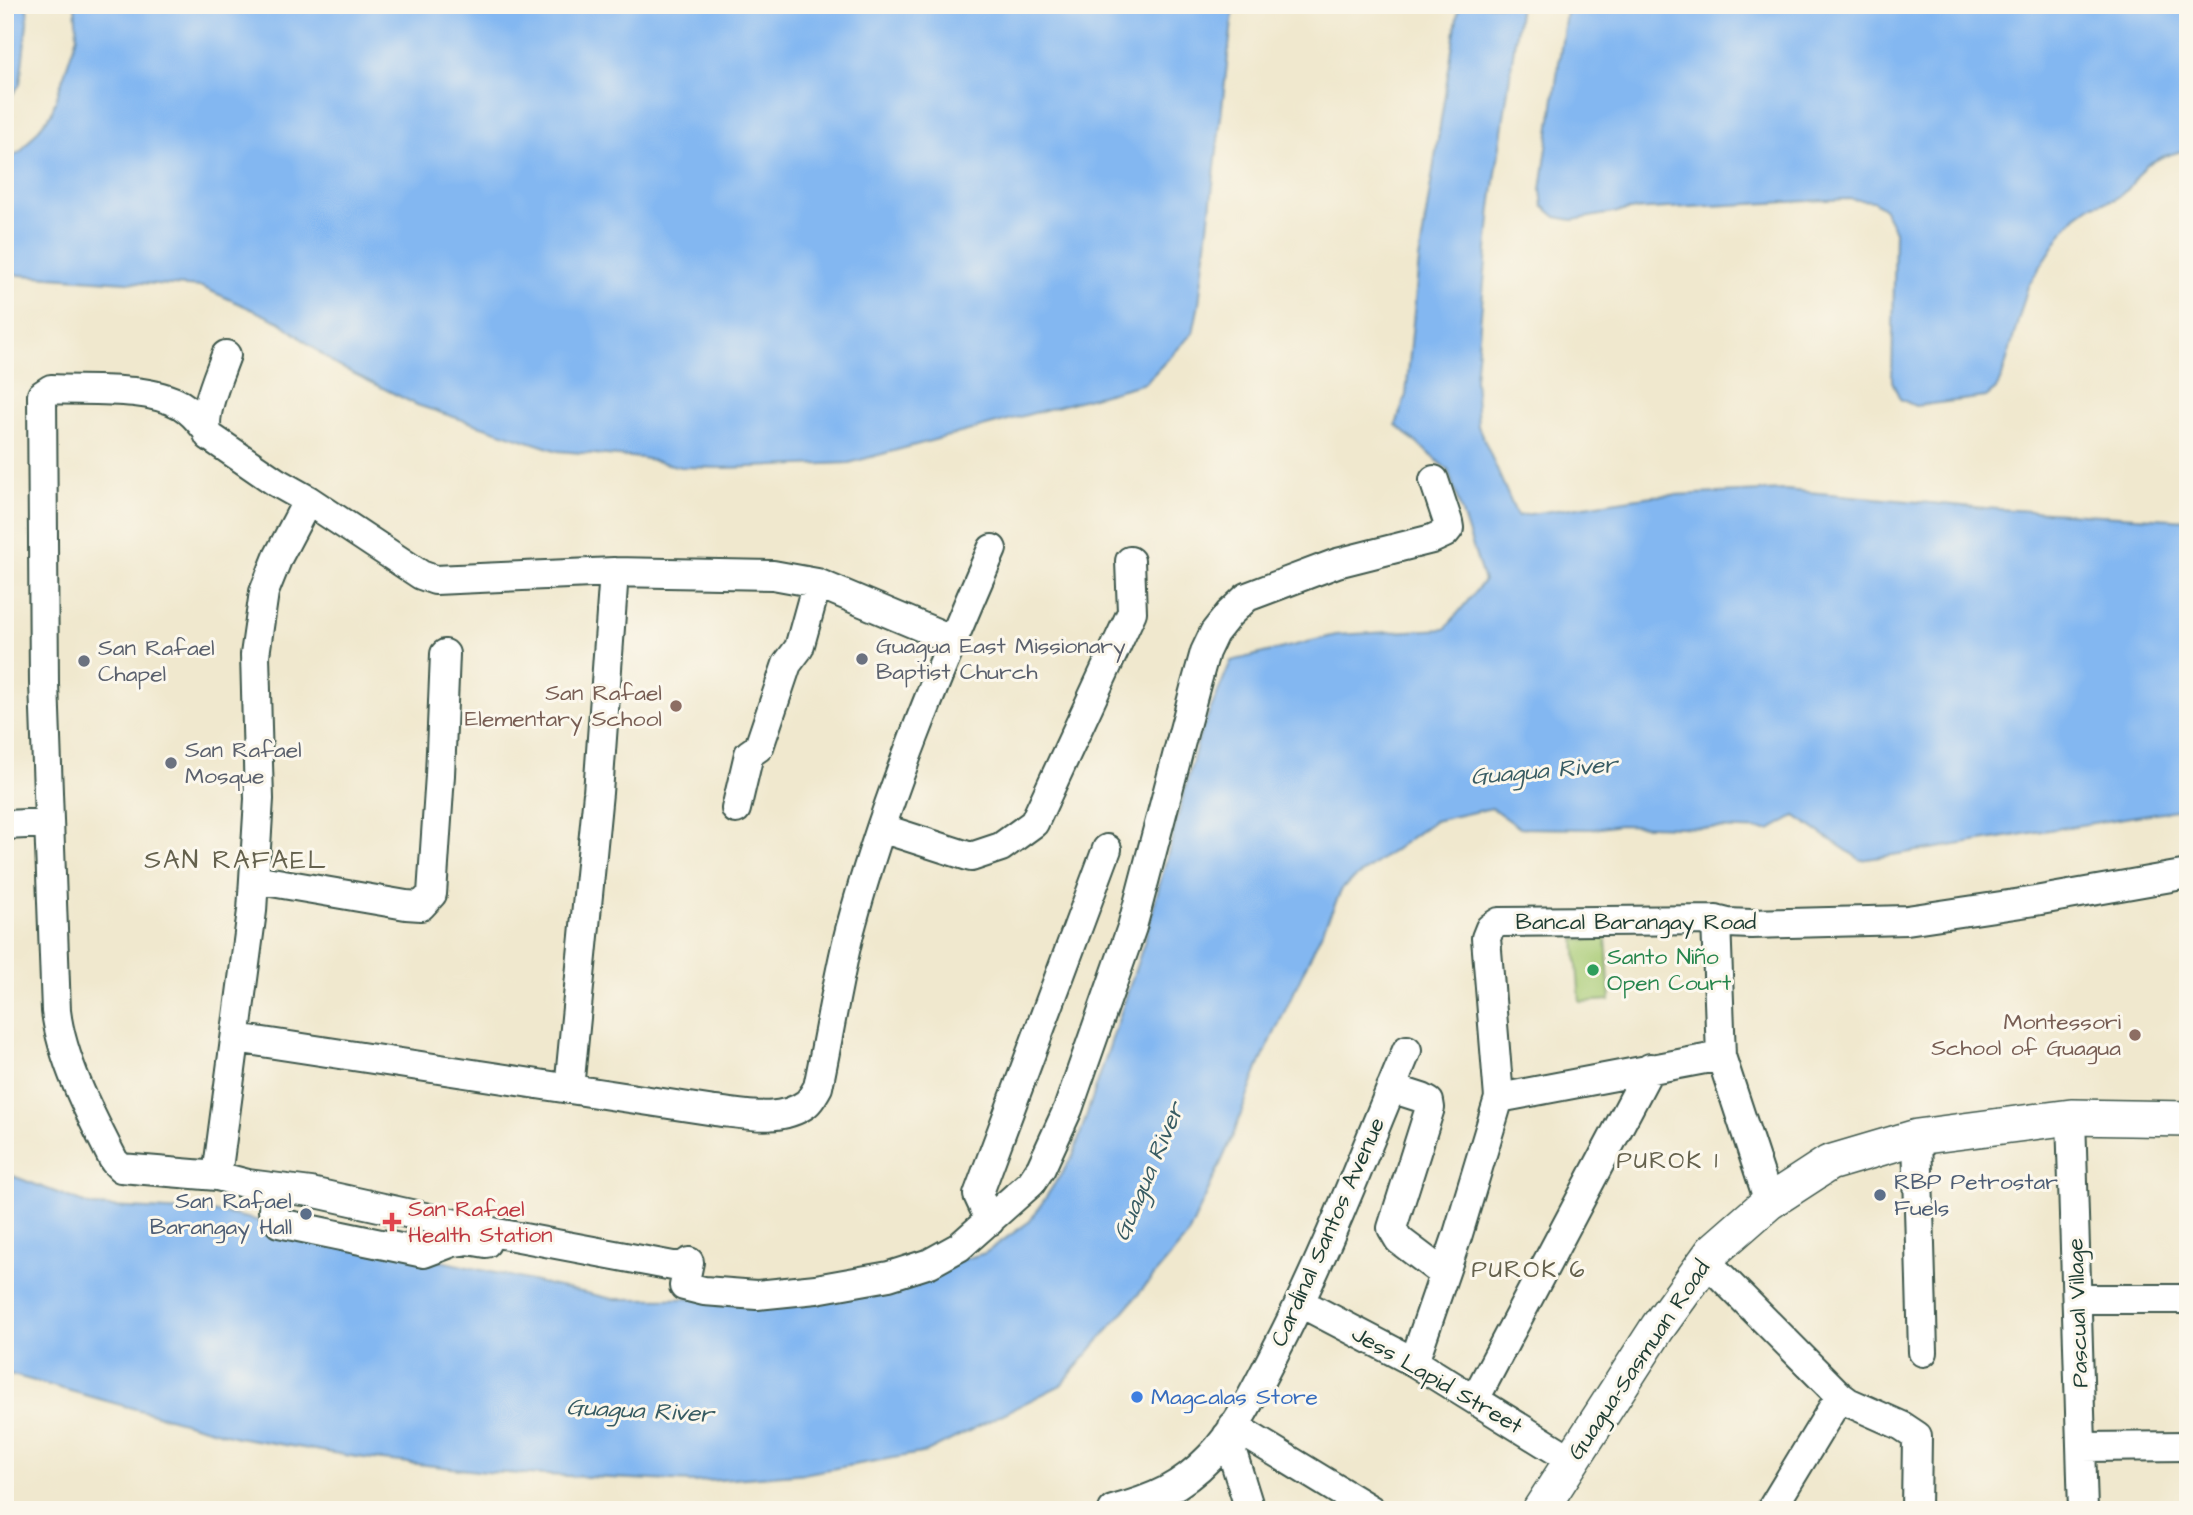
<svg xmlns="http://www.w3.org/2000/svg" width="2193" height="1515" font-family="'Architects Daughter',sans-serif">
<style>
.garden{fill:#a8cb74;stroke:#648454;stroke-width:2}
.water{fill:#83b7f1;stroke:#517a92;stroke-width:2}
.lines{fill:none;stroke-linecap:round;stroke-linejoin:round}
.minor-casing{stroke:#3e574b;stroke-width:32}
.major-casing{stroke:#3e574b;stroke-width:38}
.minor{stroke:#fff;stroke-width:28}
.major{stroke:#fff;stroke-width:35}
.worship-dot{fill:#6b7280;stroke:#fbf7ec;stroke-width:2.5}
.education-dot{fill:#8d6e63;stroke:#fbf7ec;stroke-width:2.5}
.leisure-dot{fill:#2e9e5b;stroke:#fbf7ec;stroke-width:2.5}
.service-dot{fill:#5c6f8a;stroke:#fbf7ec;stroke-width:2.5}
.health-dot{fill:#e0444e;stroke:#fbf7ec;stroke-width:2.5}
.shop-dot{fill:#3f7fe0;stroke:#fbf7ec;stroke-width:2.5}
.labels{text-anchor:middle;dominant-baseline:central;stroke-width:6;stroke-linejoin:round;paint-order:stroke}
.worship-label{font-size:23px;fill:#5b616d;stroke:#fbf7ec;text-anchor:start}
.education-label{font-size:23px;fill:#785e54;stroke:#fbf7ec;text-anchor:end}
.street-label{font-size:23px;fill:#1f3d34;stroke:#fbf7ec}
.leisure-label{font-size:23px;fill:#27864d;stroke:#fbf7ec;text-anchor:start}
.service-label{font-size:23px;fill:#4e5e75;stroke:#fbf7ec;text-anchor:start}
.health-label{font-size:23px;fill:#be3a42;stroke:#fbf7ec;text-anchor:start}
.shop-label{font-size:23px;fill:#366cbe;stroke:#fbf7ec;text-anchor:start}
.water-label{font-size:24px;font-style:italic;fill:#385c63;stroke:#fbf7ec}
.neighbourhood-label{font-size:24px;letter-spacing:2px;fill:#65624e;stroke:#fbf7ec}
.quarter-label{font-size:26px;letter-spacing:2px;fill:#65624e;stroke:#fbf7ec}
</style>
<rect width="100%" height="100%" fill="#fbf7ec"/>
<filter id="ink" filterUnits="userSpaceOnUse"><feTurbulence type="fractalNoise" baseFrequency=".0143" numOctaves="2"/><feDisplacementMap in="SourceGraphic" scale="14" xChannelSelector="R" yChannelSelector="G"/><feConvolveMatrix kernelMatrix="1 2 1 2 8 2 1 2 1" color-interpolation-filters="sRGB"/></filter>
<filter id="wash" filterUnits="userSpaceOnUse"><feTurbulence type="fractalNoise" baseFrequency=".00686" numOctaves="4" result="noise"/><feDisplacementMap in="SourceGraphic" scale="28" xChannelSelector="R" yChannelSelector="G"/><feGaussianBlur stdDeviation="1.57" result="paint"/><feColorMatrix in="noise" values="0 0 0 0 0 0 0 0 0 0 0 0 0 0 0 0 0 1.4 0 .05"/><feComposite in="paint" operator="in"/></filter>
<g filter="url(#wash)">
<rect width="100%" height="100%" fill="#f0e8ce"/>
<path class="garden" d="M1606,938l4,62 -30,2 -5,-62z"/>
<path class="water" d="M5,5h21l2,9 -8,70 -15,20z
M75,5h1159l-35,299 -6,29 -48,50 -296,80 -124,5 -44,-1 -39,-9 -84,-7 -141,-46 -81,-40 -56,-43 -78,-35 -197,-13v-113l16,-10 30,-37 26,-78z
M1459,5h61l-29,203 -16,170 3,48 39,90 135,-20 133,-6 212,19 191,11v288l-327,52 -66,-44 -25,14 -150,-5 -26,4 -74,-1 -28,-20 -58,13 -91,66 -85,181 -26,70 -45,99 -126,148 -134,67 -119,21 -114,9 -208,-10 -129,-15 -120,-20 -232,-64v-200l87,33 132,7 389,86 219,-1 153,-45 45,-32 43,-65 71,-213 55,-206 32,-76 105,-26 109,-6 39,-48 -36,-111 -52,-45 10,-30 13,-135z
M1567,5h621v144l-26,8 -16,8 -18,24 -13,10 -25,7 -14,10 -10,11 -38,59 -26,91 -6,12 -10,8 -71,9 -15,-7 -8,-18 3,-150 -12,-23 -10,-7 -25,-2 -219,11 -56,10 -17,-3 -13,-11 -2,-16z"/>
</g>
<g filter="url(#ink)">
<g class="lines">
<g class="minor-casing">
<path id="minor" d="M226,355c-7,20 -27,63 -17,81l67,46 32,18 113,75 14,5 179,-8 159,3 44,8 136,57
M205,428c-7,-9 -14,-17 -24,-23 -34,-19 -91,-14 -130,-16l-9,6 2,288 12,328c6,50 35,105 58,150l7,7 96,8 31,8 63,8 186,41 176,33h10l6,-4
M736,809l13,-55 10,-7 28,-83 12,-16 18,-65
M5,825l43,-2
M881,828l90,29 30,-10 33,-24 98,-211 -2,-51
M254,879l152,26 15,1 11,-12 8,-119 5,-121
M1716,920l5,136 48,146
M236,1038l479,73c29,3 65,12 91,-7 5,-4 9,-12 12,-17 11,-52 19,-106 32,-157 35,-131 88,-257 142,-381
M1391,1088l31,10 7,4 1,6 -38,120 7,12 45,34
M569,1089l29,-296 16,-221
M1499,1098l222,-42
M2071,1117l12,393
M1917,1137l6,215
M217,1176l35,-265 7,-112 -4,-144 9,-63 14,-35 30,-57
M274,1188l-1,23 6,12 145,30 29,-11 15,-2 18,3
M990,1221l-12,-26 129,-346
M1706,1261l134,135 8,6 54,24 15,10 -1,74
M689,1262l-5,24 20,5 53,4 59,-6 73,-13 41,-13 29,-16 72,-64 10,-15 27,-59 64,-182 63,-239 10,-36 9,-19 15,-19 18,-17 90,-34 95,-24 13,-6 4,-5 -1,-6 -14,-42
M2078,1299h110
M1301,1303l113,59 158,98
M1414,1362l44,-128 41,-136 -13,-160 4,-10 9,-6 217,-2 12,3 23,1 156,-4 128,-19 153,-27
M1475,1399l175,-331
M1233,1426l138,84
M1227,1436l23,74
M2082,1447l106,-1
M1113,1510c41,-11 67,-22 97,-53 27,-28 44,-65 62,-99 52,-99 92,-205 135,-308
M1771,1510l69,-114"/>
</g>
<g class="major-casing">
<path id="major" d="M1540,1510l118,-183 55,-76 56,-49 60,-39 88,-26 154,-20 117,2"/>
</g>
<use href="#minor" class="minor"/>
<use href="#major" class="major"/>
</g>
</g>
<g class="worship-dot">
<circle cx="862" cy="659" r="7"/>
<circle cx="84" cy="661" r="7"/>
<circle cx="171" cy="763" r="7"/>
</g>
<g class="education-dot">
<circle cx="676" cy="706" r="7"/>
<circle cx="2135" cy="1035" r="7"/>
</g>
<circle class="leisure-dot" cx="1593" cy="970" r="7"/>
<g class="service-dot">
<circle cx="1880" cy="1195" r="7"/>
<circle cx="306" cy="1214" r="7"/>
</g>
<path class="health-dot" d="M388.5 1211.5h7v7h7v7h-7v7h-7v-7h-7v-7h7z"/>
<circle class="shop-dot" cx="1137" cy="1397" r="7"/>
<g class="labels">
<g class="worship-label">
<text x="876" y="646">Guagua East Missionary<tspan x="876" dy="26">Baptist Church</tspan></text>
<text x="98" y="648">San Rafael<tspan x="98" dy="26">Chapel</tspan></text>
<text x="185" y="750">San Rafael<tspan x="185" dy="26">Mosque</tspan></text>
</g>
<g class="education-label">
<text x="662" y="693">San Rafael<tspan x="662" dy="26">Elementary School</tspan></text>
<text x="2121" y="1022">Montessori<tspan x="2121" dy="26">School of Guagua</tspan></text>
</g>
<g class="street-label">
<text x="1636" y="922">Bancal Barangay Road</text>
<text transform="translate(1328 1232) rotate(-66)">Cardinal Santos Avenue</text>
<text transform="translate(2078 1313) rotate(-92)">Pascual Village</text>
<text transform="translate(1639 1360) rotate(-56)">Guagua-Sasmuan Road</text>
<text transform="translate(1437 1380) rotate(30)">Jess Lapid Street</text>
</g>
<g class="leisure-label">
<text x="1607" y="957">Santo Niño<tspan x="1607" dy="26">Open Court</tspan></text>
</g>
<g class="service-label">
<text x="1894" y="1182">RBP Petrostar<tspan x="1894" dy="26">Fuels</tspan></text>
<text x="292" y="1201" text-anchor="end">San Rafael<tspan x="292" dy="26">Barangay Hall</tspan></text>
</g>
<g class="health-label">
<text x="408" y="1209">San Rafael<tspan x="408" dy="26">Health Station</tspan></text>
</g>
<g class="shop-label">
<text x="1151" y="1397">Magcalas Store</text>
</g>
<g class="water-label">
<text transform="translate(1544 771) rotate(-5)">Guagua River</text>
<text transform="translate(1149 1172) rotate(-67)">Guagua River</text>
<text transform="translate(640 1411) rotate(3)">Guagua River</text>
</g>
<g class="neighbourhood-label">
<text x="1668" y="1161">PUROK 1</text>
<text x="1529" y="1270">PUROK 6</text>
</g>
<g class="quarter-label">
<text x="236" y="860">SAN RAFAEL</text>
</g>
</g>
<rect width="2193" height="1515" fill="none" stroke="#fbf7ec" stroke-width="28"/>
</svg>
